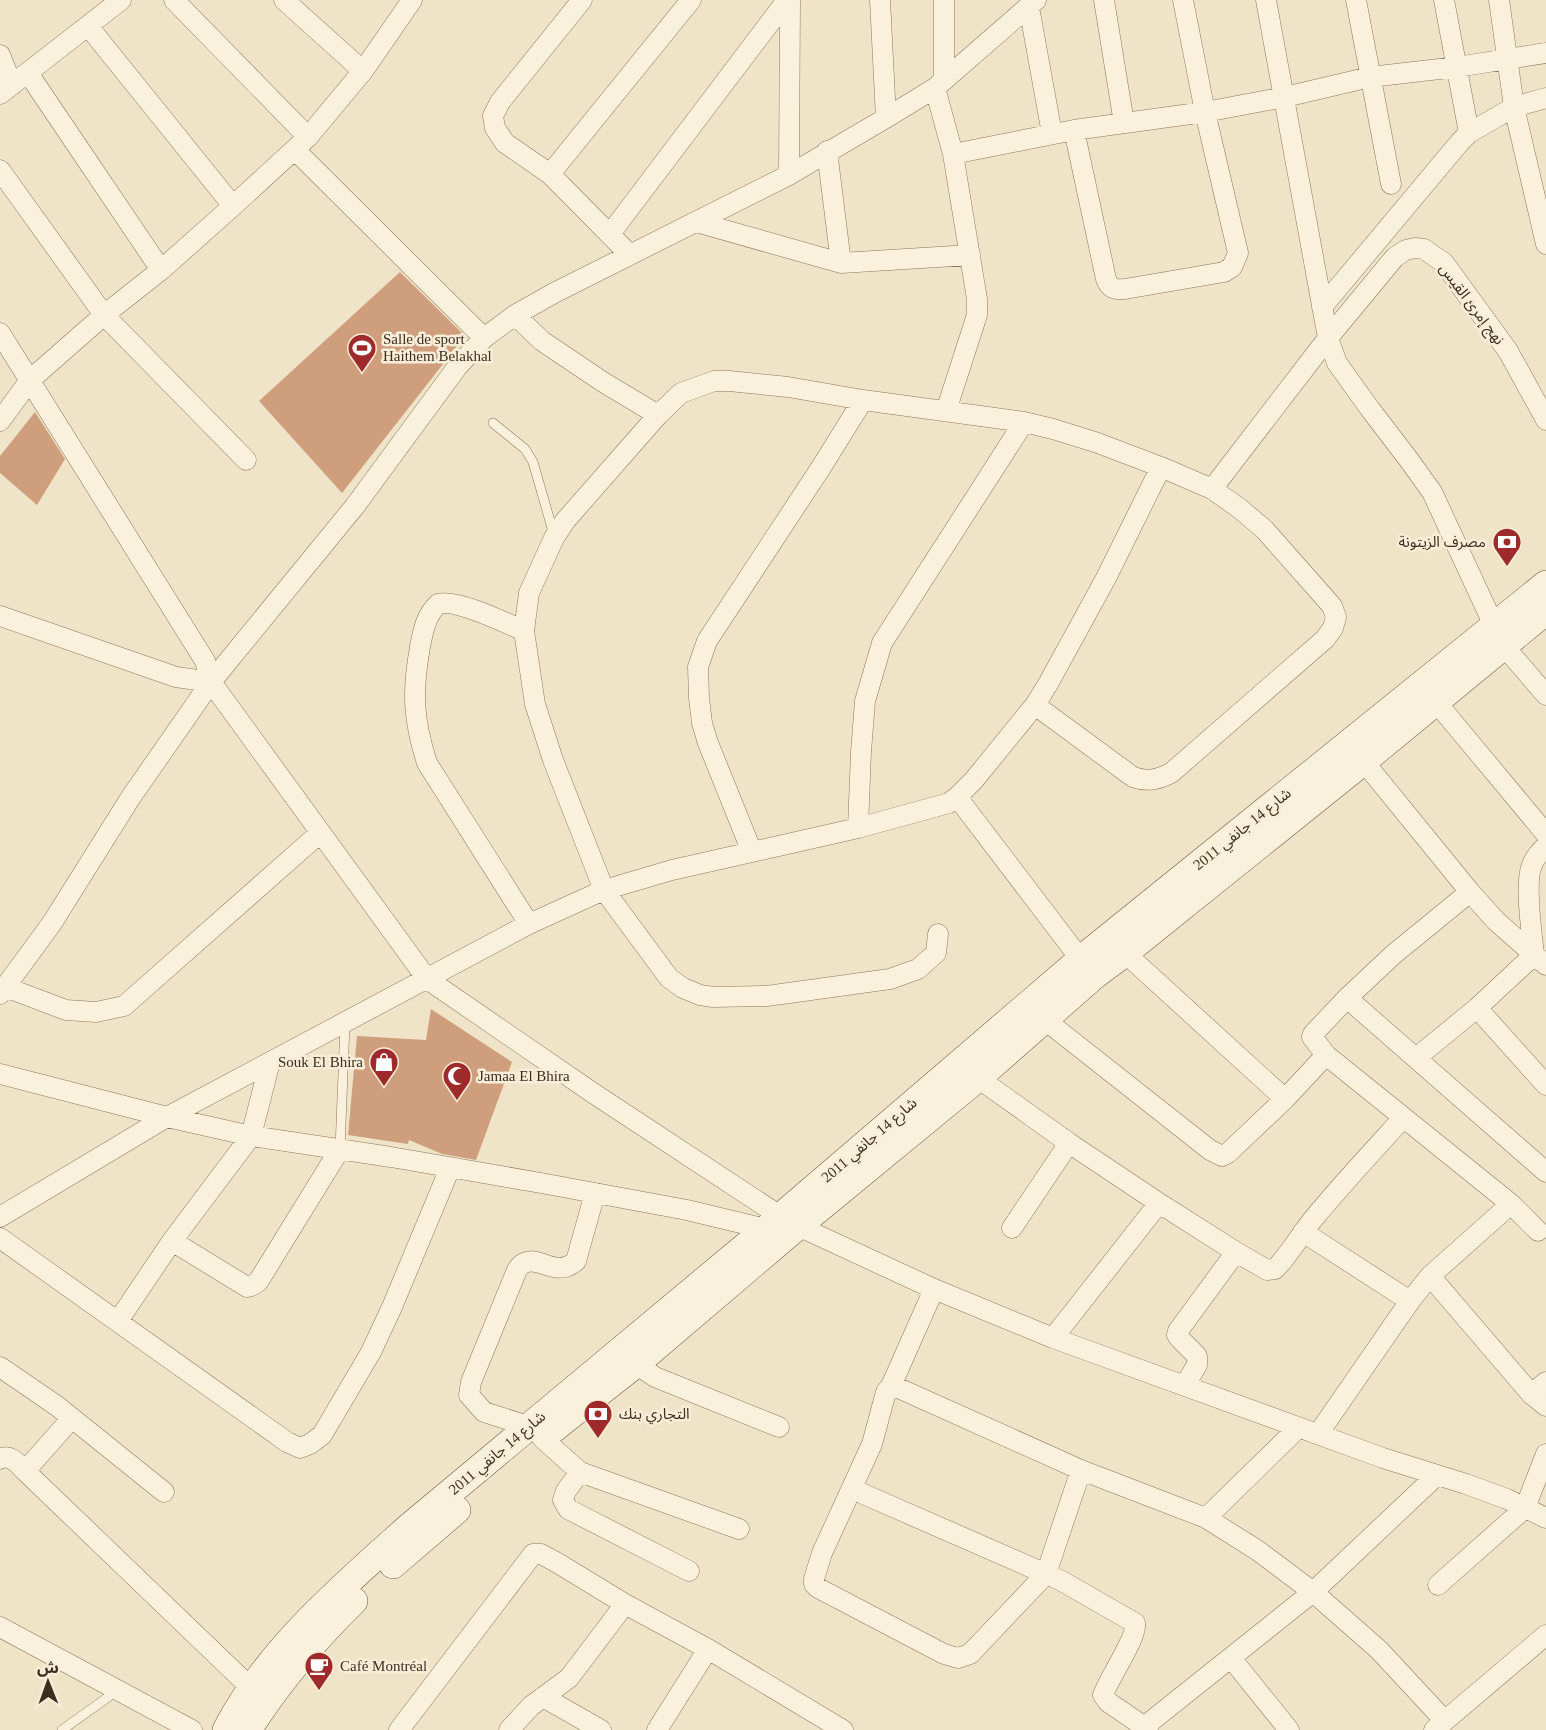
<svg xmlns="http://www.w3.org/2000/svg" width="1546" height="1730" font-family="'Times New Roman','Noto Sans Arabic',serif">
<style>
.building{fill:#cf9f7d}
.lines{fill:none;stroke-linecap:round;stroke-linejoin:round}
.lane-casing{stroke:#8d765c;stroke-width:10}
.street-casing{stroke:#8d765c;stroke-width:21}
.secondary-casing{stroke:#6f573f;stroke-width:28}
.lane{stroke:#faf1dc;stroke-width:9}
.street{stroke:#faf1dc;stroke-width:20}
.secondary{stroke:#faf1dc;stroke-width:27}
.labels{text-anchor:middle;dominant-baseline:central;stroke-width:5;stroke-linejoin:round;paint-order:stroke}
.street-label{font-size:15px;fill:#3d2e20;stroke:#f7eed8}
.poi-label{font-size:15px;fill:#3d2e20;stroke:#f7eed8;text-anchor:start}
</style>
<rect width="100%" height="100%" fill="#f0e4c8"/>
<path class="building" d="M400,272l65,64 -123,157 -83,-92z
M35,412l30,47 -28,46 -37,-32v-17z
M431,1009l81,53 -36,98 -34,-6 -33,-14 -1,4 -60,-9 9,-99 69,4z"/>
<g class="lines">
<g class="lane-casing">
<path id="lane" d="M493,423l32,26 8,13 21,73
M340,1149l5,-126
M62,1730l56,-40"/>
</g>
<g class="street-casing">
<path id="street" d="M174,0l134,137
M284,0l79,71
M582,0l-82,102 -7,14 2,12 10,15 45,31 80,81
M880,0l6,118
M944,0v78
M1104,0l20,123
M1266,0l62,338 9,25 33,46 39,51 23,32 71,153 43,50
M1356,0l35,184
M1444,0l25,133
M1499,0l15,107 32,137
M1029,7l23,127
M88,26l145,180
M0,55l12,30
M28,73l133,197
M935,88l18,66 24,145v16l-31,96
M0,94l121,-94
M1074,130l32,149c4,10 9,11 19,10l99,-17 8,-5 6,-14 -33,-141 -22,-112
M295,150l189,188
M827,151l14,112
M953,154l121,-24 131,-18 80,-15 85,-20 87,-10 89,-14
M0,170l104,145 142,145
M550,174l141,-174
M789,175l1,-175
M696,222l145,41 129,-8
M610,234l177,-234
M1322,307l138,-165 9,-9 45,-26 32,-9
M515,315l27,26 61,41 55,33
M0,333l205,328 6,21 216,297 166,114 187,123 18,10 136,63 119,49 330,120 83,26 41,15 39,19
M0,421l30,-41 74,-65 57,-45 72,-64 75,-69 55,-66 49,-71
M1212,489l116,-151 67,-81 11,-7 9,-2 9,1 20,14 64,88 38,69
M0,616l176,61 35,5
M524,631c-18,-8 -69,-33 -86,-27 -12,11 -15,27 -18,43 -8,45 -7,72 7,116l102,161
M1436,702l110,132
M1356,752l114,140 26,29 50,44
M957,797l131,172
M858,828l3,-76 4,-51 17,-58 142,-221
M752,852l-44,-109 -6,-20 -3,-25 -1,-31 9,-26 115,-175 41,-66
M1470,892l-76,62 -47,44 -34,36 -1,3 14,18 185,149 27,27
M938,934l-2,19 -18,16 -28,10 -123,17 -54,1 -13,-2 -17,-7 -14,-10 -65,-88 -51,-130 -18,-56 -11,-73 5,-38 25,-55 11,-17 93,-106 23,-22 33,-12h15l59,6 75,13 161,22 29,7 42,13 66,25 51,22 27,19 25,21 68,77 4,11 -3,11 -8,11 -154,134c-14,7 -24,9 -38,4l-98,-72
M1125,953l160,146
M5,987l61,23 30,2 28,-6 196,-173
M0,994l52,-71 79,-126 80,-115 144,-176 103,-140 26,-28 31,-23 39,-22 235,-118 97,-57 49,-30 101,-88
M1347,998l199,174
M1477,1008l69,77
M1045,1020l165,130 12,6 6,-3 57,-54 41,-44
M1416,1058l61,-50 57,-53c-2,-22 -10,-72 -2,-90 3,-8 8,-13 14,-19
M0,1074l167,43 84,19 140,21 150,26 146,27 79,19
M978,1078l91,65 90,60 77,49 31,18 8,-1c15,-15 25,-34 39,-51 28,-34 59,-67 89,-100
M0,1217l167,-100 362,-193 75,-34 68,-20 186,-42 91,-25 8,-6 17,-17 61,-75 13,-21 58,-106 55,-111
M1012,1228l57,-85
M1303,1232l107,69
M0,1238l287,204 13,6 10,-4 12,-9 49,-83 21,-45 58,-139
M172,1241l75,46 4,-1 7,-4 82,-133
M1430,1276l101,118 15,12
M118,1321l54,-80 79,-105 19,-74
M1053,1338l106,-135
M636,1364l19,13 124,50
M0,1367l57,39 107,86
M1185,1385l12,-20v-9l-17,-17 -3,-4 1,-4 58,-79
M891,1386l43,-97
M1531,1394l15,-12
M528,1426l-44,-14 -15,-17 2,-13 46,-112c2,-3 4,-6 7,-7 16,-8 31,16 52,-2l19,-68
M1318,1434l92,-133 20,-25 81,-72
M542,1438l38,34 159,57
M0,1459c10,-6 18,5 25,12l226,217
M1081,1470l-35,104 -76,80 -12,4 -14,-4 -126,-66 -4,-4v-5l8,-26 50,-109 14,-52 5,-6 5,1 185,83 125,48 51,32 56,42 66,58 65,70
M25,1471l47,-53
M580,1472l-14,19 -3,9 5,9 121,62
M852,1489l208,91 75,43c3,13 -26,55 -32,72l5,7 38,26
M1206,1518l92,-90
M1438,1585l87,-77 21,-54
M0,1627l192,103
M1231,1658l58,72
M543,1697l58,33
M399,1730l134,-176h8l15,8 69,42 83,45 135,81
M509,1730l22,-24 38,-28 56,-74
M657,1730l51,-81
M1147,1730l3,-8 163,-130 124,-117
M1434,1730l112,-95"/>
</g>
<g class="secondary-casing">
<path id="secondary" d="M551,1431l85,-67 162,-138 180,-148 116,-102 31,-23 239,-192 182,-150
M393,1565l64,-55
M226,1730c42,-81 118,-145 185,-205l355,-296 314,-269 466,-376
M248,1730c30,-47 66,-90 106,-129"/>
</g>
<use href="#lane" class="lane"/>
<use href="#street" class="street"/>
<use href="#secondary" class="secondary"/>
</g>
<defs>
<g id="stadium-pin" transform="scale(1.5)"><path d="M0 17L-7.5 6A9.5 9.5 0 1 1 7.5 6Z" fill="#9e2a2b" stroke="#f7eed8"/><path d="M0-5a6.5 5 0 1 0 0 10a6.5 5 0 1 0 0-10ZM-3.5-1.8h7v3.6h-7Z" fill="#fff"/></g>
<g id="bank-pin" transform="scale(1.5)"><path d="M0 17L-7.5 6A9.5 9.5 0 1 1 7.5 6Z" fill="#9e2a2b" stroke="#f7eed8"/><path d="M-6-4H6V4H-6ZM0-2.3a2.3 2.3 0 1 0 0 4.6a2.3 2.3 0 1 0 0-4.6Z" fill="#fff"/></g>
<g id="shop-pin" transform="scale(1.5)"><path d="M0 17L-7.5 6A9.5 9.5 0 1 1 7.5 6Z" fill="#9e2a2b" stroke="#f7eed8"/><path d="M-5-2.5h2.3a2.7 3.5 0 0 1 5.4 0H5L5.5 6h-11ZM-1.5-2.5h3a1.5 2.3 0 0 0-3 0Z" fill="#fff"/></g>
<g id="mosque-pin" transform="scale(1.5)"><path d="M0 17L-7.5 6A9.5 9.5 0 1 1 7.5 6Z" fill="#9e2a2b" stroke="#f7eed8"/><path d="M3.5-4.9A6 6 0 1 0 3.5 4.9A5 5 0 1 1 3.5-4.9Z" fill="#fff"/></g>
<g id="cafe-pin" transform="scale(1.5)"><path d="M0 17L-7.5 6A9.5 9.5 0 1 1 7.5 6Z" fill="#9e2a2b" stroke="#f7eed8"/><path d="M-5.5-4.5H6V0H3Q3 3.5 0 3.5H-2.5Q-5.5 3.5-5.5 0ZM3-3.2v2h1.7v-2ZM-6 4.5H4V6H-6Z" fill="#fff"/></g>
</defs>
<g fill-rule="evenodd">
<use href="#stadium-pin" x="362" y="348"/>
<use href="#bank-pin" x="1507" y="542"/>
<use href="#shop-pin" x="384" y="1062"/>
<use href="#mosque-pin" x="457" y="1076"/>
<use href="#bank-pin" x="598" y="1414"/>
<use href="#cafe-pin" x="319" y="1666"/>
</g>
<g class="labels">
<g class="street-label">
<text transform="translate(1472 304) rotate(53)">نهج إمرئ القيس</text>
<text transform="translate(1242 829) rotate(-39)">شارع 14 جانفي 2011</text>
<text transform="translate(869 1140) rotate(-41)">شارع 14 جانفي 2011</text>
<text transform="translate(497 1453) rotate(-40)">شارع 14 جانفي 2011</text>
</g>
<g class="poi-label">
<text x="383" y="339">Salle de sport<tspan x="383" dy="17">Haithem Belakhal</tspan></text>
<text x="1486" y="542" text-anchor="end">مصرف الزيتونة</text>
<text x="363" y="1062" text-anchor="end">Souk El Bhira</text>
<text x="478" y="1076">Jamaa El Bhira</text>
<text x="619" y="1414">التجاري بنك</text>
<text x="340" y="1666">Café Montréal</text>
</g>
</g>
<g transform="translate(48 1682) rotate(359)" stroke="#f7eed8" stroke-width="4.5" paint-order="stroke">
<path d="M0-4.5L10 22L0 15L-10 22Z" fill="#3d2e20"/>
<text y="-9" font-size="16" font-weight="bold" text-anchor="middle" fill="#3d2e20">ش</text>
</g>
</svg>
